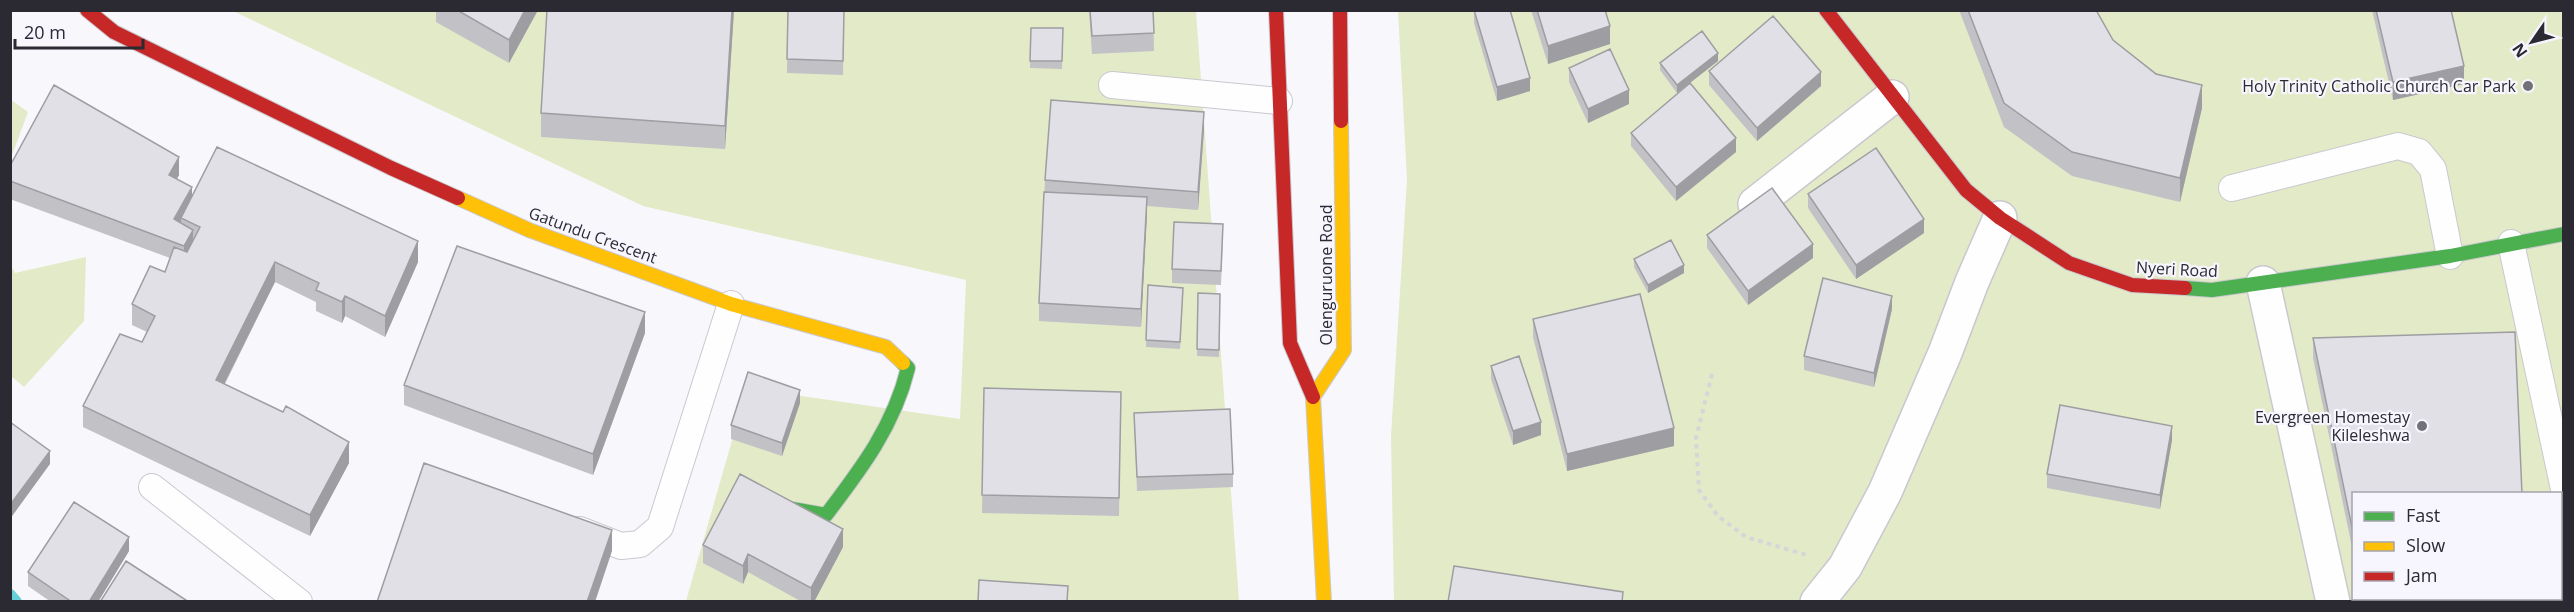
<svg xmlns="http://www.w3.org/2000/svg" width="2574" height="612" font-family="'Open Sans',sans-serif">
<style>
.green{fill:#e3eac8;fill-rule:evenodd}
.lines{fill:none;stroke-linecap:round;stroke-linejoin:round}
.stream{stroke:#66cfd7;stroke-width:12}
.lane-casing{stroke:#cac8ce;stroke-width:28}
.street-casing{stroke:#cac8ce;stroke-width:36}
.fast-casing{stroke:#cac8ce;stroke-width:16}
.slow-casing{stroke:#cac8ce;stroke-width:16}
.jam-casing{stroke:#cac8ce;stroke-width:16}
.path{stroke:#d6d6d8;stroke-width:4;stroke-dasharray:4.5 4.5;stroke-linecap:butt}
.lane{stroke:#fefeff;stroke-width:26}
.street{stroke:#fefeff;stroke-width:33}
.fast{stroke:#4caf50;stroke-width:14}
.slow{stroke:#ffc107;stroke-width:14}
.jam{stroke:#c62828;stroke-width:14}
.wall{fill:#c2c1c6}
.shaded-wall{fill:#9e9da1}
.building{fill:#e1e0e6;stroke:#9e9da1;stroke-width:1.5}
.poi-dot{fill:#737178;stroke:#f7f5fe;stroke-width:2}
.labels{text-anchor:middle;dominant-baseline:central;stroke-width:4.5;stroke-linejoin:round;paint-order:stroke}
.poi-label{font-size:16px;fill:#2b2931;stroke:#f7f5fe;text-anchor:end}
.street-label{font-size:16px;fill:#2b2931;stroke:#f7f5fe}
</style>
<rect width="100%" height="100%" fill="#f8f7fc"/>
<path class="green" d="M233,11h963l43,590h-553l61,-213 213,31 6,-139 -323,-74z
M1398,11h1165v590h-1169l-3,-165 16,-257zM2354,494h206v104h-206z
M11,100l17,12 -17,46z
M86,257l-2,64 -60,66 -13,-11v-110l4,7z"/>
<g class="lines">
<path class="stream" d="M10,595l6,7"/>
<g class="lane-casing">
<path id="lane" d="M1112,85l167,16
M2232,188l166,-42 21,6 14,17 17,87
M2511,243l53,246
M152,487l147,115
M580,530l41,16 19,-2 20,-17 71,-223"/>
</g>
<g class="street-casing">
<path id="street" d="M1755,204l137,-107
M2263,283l70,319
M1817,602l28,-35 40,-75 60,-139 27,-71 28,-64"/>
</g>
<g class="fast-casing">
<path id="fast" d="M2185,288l27,2 238,-34 114,-22
M787,508l39,7c35,-46 68,-89 82,-147l-5,-5"/>
</g>
<g class="slow-casing">
<path id="slow" d="M458,198l71,32 202,74 155,43 17,16
M1324,602l-11,-205 31,-47 -3,-229"/>
</g>
<g class="jam-casing">
<path id="jam" d="M87,10l27,22 277,136 67,30
M1276,10l14,333 23,54
M1340,10l1,111
M1826,10l140,180 34,28 69,45 63,22 53,3"/>
</g>
<path class="path" d="M1712,374l-16,64 3,52 19,26 28,21 61,18"/>
<use href="#lane" class="lane"/>
<use href="#street" class="street"/>
<use href="#fast" class="fast"/>
<use href="#slow" class="slow"/>
<use href="#jam" class="jam"/>
</g>
<path class="wall" d="M436,10h102l-29,53 -73,-41z
M734,10l-9,139 -184,-12v-24z
M788,10h56l-1,65 -56,-2z
M1089,10h64l1,41 -62,3z
M1474,10l56,81 -33,10 -23,-78z
M1531,10h74l5,34 -62,20z
M1959,10h137l17,30 89,68 -22,94 -108,-26 -68,-49z
M2372,10h79l13,74 -71,16z
M1031,28h32l-1,41 -32,-1z
M1718,61l-41,32 -17,-23v-7z
M1569,68l60,36 -41,19 -19,-41z
M1709,71l112,15 -64,55 -48,-56z
M1204,130l-6,80 -51,-4 -6,121 -102,-6v-18l6,-123z
M1631,133l105,19 -60,49 -45,-55z
M10,166l169,9 -2,4 15,16 226,67 -33,75 -40,-21 -3,7 -26,-12v-9l-41,-20 -50,102 124,79 -39,73 -227,-109v-21l59,-64 5,-10 -15,-7v-21l33,-32 5,-14 -160,-59z
M1808,194l116,39 -68,46 -48,-71z
M1707,235l106,23 -65,47 -41,-57z
M1223,238l-2,47 -49,-2v-14z
M1634,259l50,14 -36,20 -14,-26z
M1148,285l35,3 -3,61 -34,-2z
M1198,293l22,1 -1,63 -22,-1z
M1892,309l-18,78 -70,-17v-14z
M1533,319l141,127 -107,25 -34,-134z
M645,333l-52,142 -189,-70v-20z
M2313,338l41,156v63l-41,-199z
M1491,366l50,69 -28,10 -22,-66z
M984,388l137,4 -2,124 -137,-3z
M800,403l-18,53 -51,-17v-14z
M1134,413l99,61v13l-96,4z
M2172,440l-12,69 -113,-21v-14z
M703,545l140,2 -29,55h-12l-54,-30 -5,12 -40,-21z
M129,551l-31,51h-47l-23,-16v-14z"/>
<path class="shaded-wall" d="M525,10h13l-29,53v-23z
M732,10h2l-9,139v-23z
M1610,26v18l-62,20v-18z
M1718,53v8l-41,32v-8z
M2464,66v18l-71,16v-18z
M1821,72v14l-64,55v-13z
M1530,78v13l-33,10v-14z
M2202,85v23l-22,94v-24z
M1629,90v14l-41,19v-14z
M1204,112v18l-6,80v-18z
M1736,138v14l-60,49v-14z
M179,157v18l-10,18v-18z
M192,187v18l-11,13v8l-7,-7z
M1147,197v18l-6,112v-18z
M1924,219v14l-68,46v-14z
M193,230v18l-9,15v-17z
M418,241v21l-33,75v-21z
M1813,244v14l-65,47v-14z
M275,262v20l-59,118v-20z
M1684,265v8l-36,20v-8z
M345,296v20l-3,7v-21z
M1892,296v13l-18,78v-14z
M645,312v21l-52,142v-21z
M800,390v13l-18,53v-13z
M1541,422v13l-28,10v-14z
M2172,426v14l-12,69v-14z
M1674,428v18l-107,25v-17z
M349,442v21l-39,73v-21z
M50,451v13l-40,55v-14z
M843,529v18l-29,55h-3v-14z
M612,530v21l-17,51h-8z
M129,537v14l-31,51h-9z
M748,554v18l-5,12v-18z"/>
<path class="building" d="M457,10h68l-16,30z
M547,10h185l-7,116 -184,-13z
M788,10h56l-1,51 -56,-2z
M1090,10h63l1,23 -62,3z
M1474,10h36l20,68 -33,9z
M1537,10h68l5,16 -62,20z
M1968,10h128l17,30 43,34 46,11 -22,93 -108,-26 -68,-49z
M2376,10h75l13,56 -71,16z
M1773,16l48,56 -64,56 -48,-57z
M1031,28h32l-1,33h-32z
M1702,31l16,22 -41,32 -17,-22z
M1610,49l19,41 -41,19 -19,-41z
M1690,83l46,55 -60,49 -45,-54z
M54,85l125,72 -10,18 23,12 -18,32 19,11 -9,16 -174,-65v-15z
M1051,100l153,12 -6,80 -153,-12z
M217,147l201,94 -33,75 -40,-20 -3,6 -26,-12 3,-7 -44,-21 -59,118 67,32 3,-6 63,36 -39,73 -227,-109 37,-72 22,8 13,-26 -23,-12 18,-38 15,6 9,-25 13,5 13,-25 -19,-9z
M1876,148l48,71 -68,46 -48,-71z
M1772,188l41,56 -65,47 -41,-56z
M1044,192l103,5 -6,112 -102,-6z
M1174,222l49,2 -2,47 -49,-2z
M1671,240l13,25 -36,20 -14,-26z
M457,246l188,66 -52,142 -189,-69z
M1823,278l69,18 -18,77 -70,-17z
M1148,285l35,3 -3,54 -34,-2z
M1198,293l22,1 -1,56 -22,-1z
M1640,294l34,134 -107,26 -34,-135z
M2515,332l7,162h-168v43l-41,-199z
M1519,356l22,66 -28,9 -22,-65z
M748,372l52,18 -18,53 -51,-18z
M984,388l137,4 -2,106 -137,-3z
M2060,405l112,21 -12,69 -113,-21z
M1230,409l3,65 -96,3 -3,-64z
M10,422l40,29 -40,54z
M424,463l188,67 -25,72h-210z
M740,474l103,55 -32,59 -63,-34 -5,12 -40,-21z
M74,502l55,35 -40,65h-17l-44,-30z
M126,561l63,41h-89z
M1454,566l169,26 -1,10h-174z
M979,580l89,6 -1,16h-89z
M2564,596v6h-30l17,-4h9v-1z
M2393,598h84v4h-84z"/>
<g class="poi-dot">
<circle cx="2528" cy="86" r="6"/>
<circle cx="2422" cy="426" r="6"/>
</g>
<g class="labels">
<g class="poi-label">
<text x="2516" y="86">Holy Trinity Catholic Church Car Park</text>
<text x="2410" y="417">Evergreen Homestay<tspan x="2410" dy="18">Kileleshwa</tspan></text>
</g>
<g class="street-label">
<text transform="translate(593 235) rotate(20)">Gatundu Crescent</text>
<text transform="translate(2177 269) rotate(3)">Nyeri Road</text>
<text transform="translate(1326 275) rotate(-90)">Olenguruone Road</text>
</g>
</g>
<rect width="2574" height="612" fill="none" stroke="#2b2931" stroke-width="24"/>
<rect x="2352" y="492" width="210" height="108" fill="#f7f5fe" stroke="#a5a3ac" stroke-width="1.5"/>
<rect x="2364" y="512" width="30" height="9" fill="#4caf50" stroke="#a5a3ac" stroke-width="1.5"/>
<text x="2406" y="522" font-size="18" fill="#2b2931">Fast</text>
<rect x="2364" y="542" width="30" height="9" fill="#ffc107" stroke="#a5a3ac" stroke-width="1.5"/>
<text x="2406" y="552" font-size="18" fill="#2b2931">Slow</text>
<rect x="2364" y="572" width="30" height="9" fill="#c62828" stroke="#a5a3ac" stroke-width="1.5"/>
<text x="2406" y="582" font-size="18" fill="#2b2931">Jam</text>
<g transform="translate(2532 42) rotate(235)" stroke="#f7f5fe" stroke-width="4.5" paint-order="stroke">
<path d="M0-4.5L10 22L0 15L-10 22Z" fill="#2b2931"/>
<text y="-9" font-size="16" font-weight="bold" text-anchor="middle" fill="#2b2931">N</text>
</g>
<path d="M15 39v9h128v-9" fill="none" stroke="#2b2931" stroke-width="3"/>
<text x="24" y="39" font-size="18" fill="#2b2931" stroke="#f7f5fe" stroke-width="4.5" paint-order="stroke">20 m</text>
</svg>
